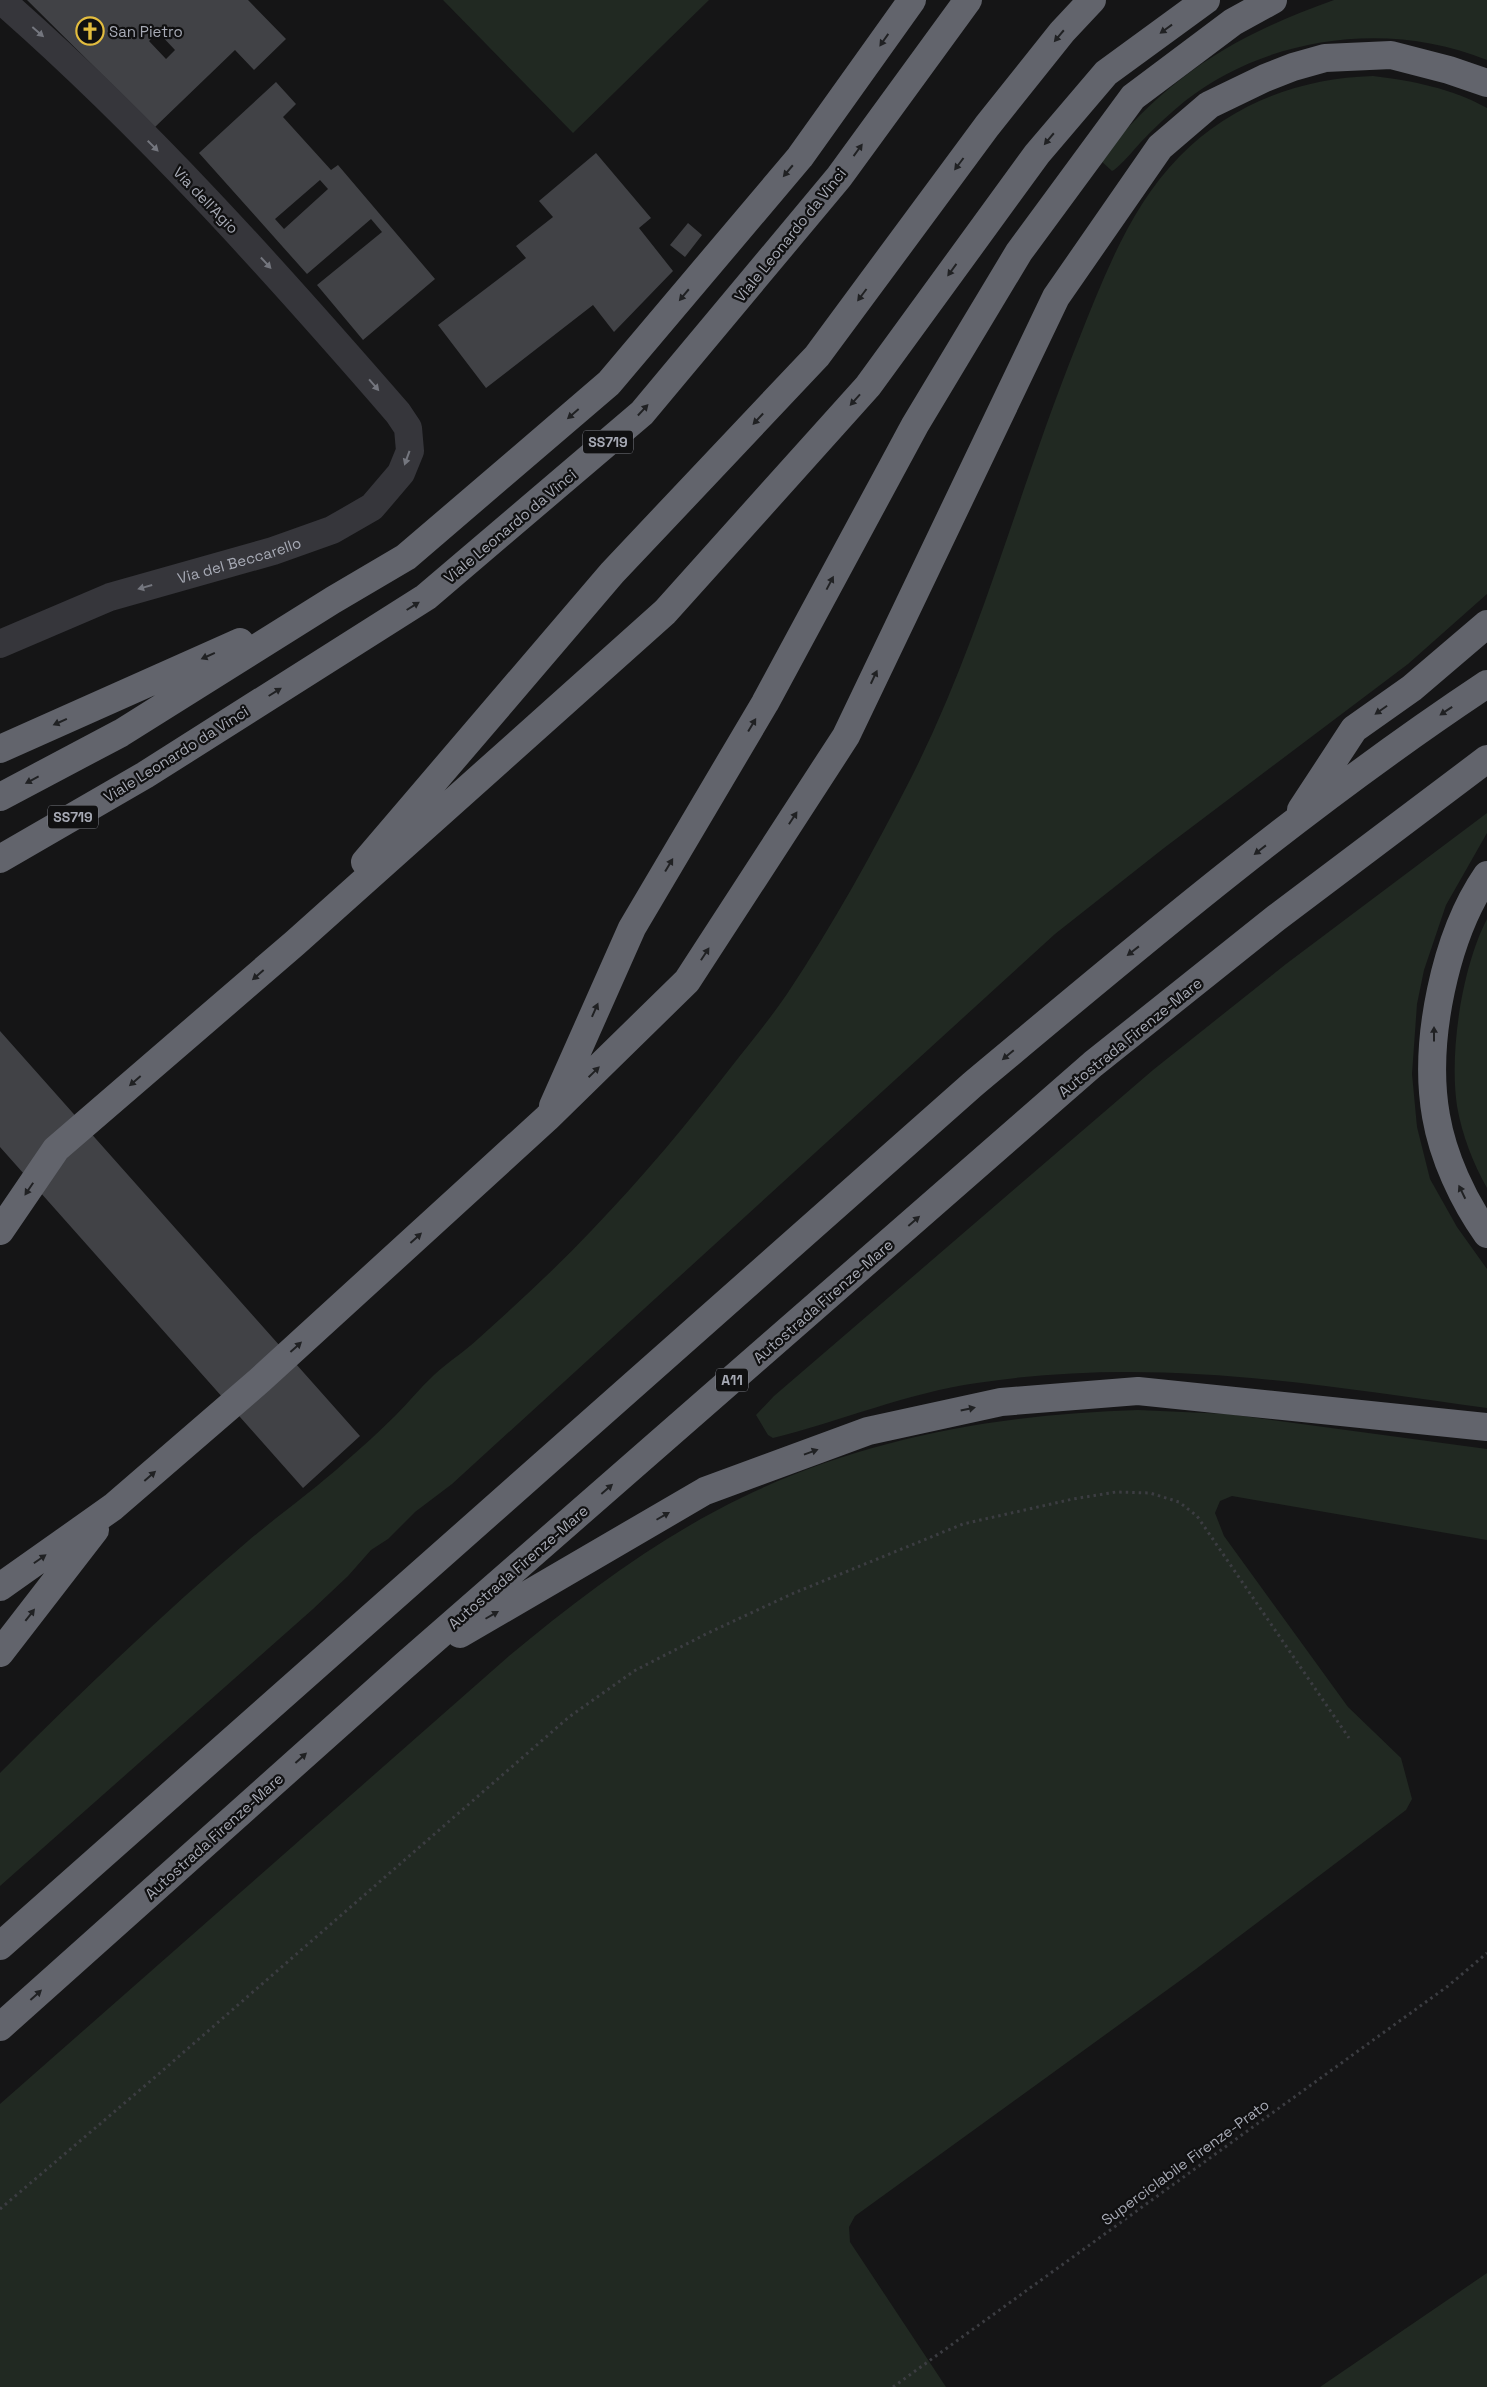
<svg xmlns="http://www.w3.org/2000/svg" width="1487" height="2387" font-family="'Space Grotesk',sans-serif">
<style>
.green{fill:#212922}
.building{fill:#414246;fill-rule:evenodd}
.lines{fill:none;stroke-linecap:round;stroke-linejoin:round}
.path{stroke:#3c3d42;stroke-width:3;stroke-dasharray:2.5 4;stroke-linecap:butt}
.minor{stroke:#36363b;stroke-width:28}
.highway{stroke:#62646c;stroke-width:28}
.oneway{fill:#202123}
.oneway2{fill:#74767e}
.labels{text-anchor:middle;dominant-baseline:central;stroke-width:4.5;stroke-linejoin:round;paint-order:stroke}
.shield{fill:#101011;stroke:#7a7c84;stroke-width:1}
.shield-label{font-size:14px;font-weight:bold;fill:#a7aab5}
.poi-label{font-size:15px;fill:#a7aab5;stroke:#101011;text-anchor:start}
.street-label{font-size:15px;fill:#a7aab5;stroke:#101011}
</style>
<rect width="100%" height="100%" fill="#151516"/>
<path class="green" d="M443,0h266l-136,133z
M1334,0h153v60c-98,-40 -219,-24 -302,41 -16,13 -31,27 -45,42 -8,9 -17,20 -26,27l-2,1 -12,-11c68,-84 133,-124 234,-160z
M1373,76c40,5 78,12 114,32v486l-79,70 -244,184 -109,86 -603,550 -37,28 -27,27 -17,11 -23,26 -35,33 -313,277v-113c80,-80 162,-159 248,-232 32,-27 66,-51 97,-79 17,-15 34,-30 50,-46 13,-13 25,-28 39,-41 14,-13 30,-23 44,-36 39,-35 78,-71 114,-109 50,-52 96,-107 140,-164 18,-23 38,-47 55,-72 46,-69 86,-142 124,-216 70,-138 108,-290 166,-434 26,-65 52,-136 102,-187 52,-53 121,-79 194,-81z
M1487,813v20l-41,72 -22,65 -7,34 -5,70 5,53 13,52 27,48 30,42v139c-173,-24 -334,-52 -510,-25 -70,10 -136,38 -204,55l-5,-3 -12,-20 18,-19 379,-326 133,-106z
M1487,919v269c-14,-25 -25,-53 -30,-82 -8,-54 5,-139 30,-187z
M1138,1410l90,4 259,35v91l-255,-44 -12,5 -5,12 9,23 124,171 53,51 11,41 -6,11 -210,159 -341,247 -6,11 1,15 96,145h-946v-283l509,-448c72,-60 149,-118 234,-159 123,-60 260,-83 395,-87z
M1487,2273v114h-167z"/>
<path class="building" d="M27,0h221l38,39 -32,31 -19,-20 -80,77zM158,32l17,18 -9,9 -17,-18z
M276,82l20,22 -13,13 48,53 7,-5 97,114 -72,61 -46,-55 65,-53 -11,-13 -64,55 -108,-121zM320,180l8,9 -44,40 -9,-10z
M596,153l55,65 -12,10 34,43 -59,61 -21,-27 -107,83 -48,-63 88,-67 -10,-12 37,-29 -14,-16z
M688,223l14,12 -17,22 -15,-12z
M0,1031l360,405 -57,52 -303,-341z"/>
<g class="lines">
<path class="path" d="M0,2209l154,-131 415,-361 65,-46 72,-37 88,-41 169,-69 110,-25 43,-7 34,1 29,9 18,14 152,222
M893,2387l555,-401 39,-33"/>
<path class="minor" id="s1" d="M0,644l110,-47 163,-46 59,-21 40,-23 29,-34 9,-22 -2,-23 -10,-15c-125,-144 -253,-287 -397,-413"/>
<path class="highway" d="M0,749l240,-107
M0,797l121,-64 212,-133 73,-43 203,-174 191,-226 112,-157
M1301,810l53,-81 58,-41 75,-64
M0,859l145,-84 281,-178 216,-184 197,-236 129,-177
M365,862l247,-289 205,-217 170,-230 75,-94 30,-32
M1487,875c-42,61 -64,167 -51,241 7,41 27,84 51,118
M553,1106l79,-178 133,-225 150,-278 104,-173 114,-155 100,-75 40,-22
M0,1231l56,-82 239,-206 370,-331 203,-226 169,-232 69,-81 100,-73
M0,1587l113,-80 147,-127 287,-262 140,-137 159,-245 210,-439 104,-150 49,-42 56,-27 28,-11 32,-9 66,-3 58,15 38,13
M460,1634l245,-143 163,-60 133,-29 137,-11 349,36
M0,1653l95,-123
M0,1946l972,-861c167,-140 334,-281 515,-401
M0,2027l404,-361 689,-602 183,-146 211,-159"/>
</g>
<defs><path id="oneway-solid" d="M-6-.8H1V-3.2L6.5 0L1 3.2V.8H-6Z" transform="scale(1.25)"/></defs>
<g class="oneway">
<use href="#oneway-solid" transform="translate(1166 29) rotate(144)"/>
<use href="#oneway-solid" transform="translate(1059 36) rotate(130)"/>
<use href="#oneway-solid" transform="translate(884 40) rotate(125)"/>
<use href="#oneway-solid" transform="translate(1049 139) rotate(130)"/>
<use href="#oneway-solid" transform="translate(858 150) rotate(-54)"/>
<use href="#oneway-solid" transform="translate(959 164) rotate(127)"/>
<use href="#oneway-solid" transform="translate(788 171) rotate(130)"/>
<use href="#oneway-solid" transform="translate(952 270) rotate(126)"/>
<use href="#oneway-solid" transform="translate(684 295) rotate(130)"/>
<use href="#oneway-solid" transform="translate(862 295) rotate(127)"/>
<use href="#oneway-solid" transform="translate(855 400) rotate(132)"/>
<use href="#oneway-solid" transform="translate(643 410) rotate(-47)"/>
<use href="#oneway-solid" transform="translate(573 414) rotate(139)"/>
<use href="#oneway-solid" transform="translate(758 419) rotate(133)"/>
<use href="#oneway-solid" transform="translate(830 583) rotate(-62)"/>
<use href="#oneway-solid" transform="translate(413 606) rotate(-32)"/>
<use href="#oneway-solid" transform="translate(208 656) rotate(156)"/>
<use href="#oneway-solid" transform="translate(874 677) rotate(-65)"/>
<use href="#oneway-solid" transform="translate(275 692) rotate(-32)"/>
<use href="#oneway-solid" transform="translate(1381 710) rotate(145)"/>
<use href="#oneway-solid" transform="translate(1446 711) rotate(146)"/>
<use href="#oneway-solid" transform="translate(60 722) rotate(156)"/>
<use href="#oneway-solid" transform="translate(752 725) rotate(-59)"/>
<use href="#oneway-solid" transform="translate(32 780) rotate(152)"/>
<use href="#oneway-solid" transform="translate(793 818) rotate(-57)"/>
<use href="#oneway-solid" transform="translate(1260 850) rotate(142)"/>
<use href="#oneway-solid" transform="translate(669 865) rotate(-59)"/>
<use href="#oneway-solid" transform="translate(1133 951) rotate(142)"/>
<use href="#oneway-solid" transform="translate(705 954) rotate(-57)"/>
<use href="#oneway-solid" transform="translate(258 975) rotate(139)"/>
<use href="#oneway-solid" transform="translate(595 1010) rotate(-66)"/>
<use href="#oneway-solid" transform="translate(1434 1034) rotate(-90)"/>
<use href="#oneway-solid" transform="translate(1008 1055) rotate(140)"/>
<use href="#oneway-solid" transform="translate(594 1072) rotate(-44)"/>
<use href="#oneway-solid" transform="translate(135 1081) rotate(139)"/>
<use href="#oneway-solid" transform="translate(29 1189) rotate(124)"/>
<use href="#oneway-solid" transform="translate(1462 1192) rotate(-116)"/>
<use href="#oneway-solid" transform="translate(914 1221) rotate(-41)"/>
<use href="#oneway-solid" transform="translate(416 1238) rotate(-42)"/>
<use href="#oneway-solid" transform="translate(296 1347) rotate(-42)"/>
<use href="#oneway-solid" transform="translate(968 1409) rotate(-12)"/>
<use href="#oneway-solid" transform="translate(811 1452) rotate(-20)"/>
<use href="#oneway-solid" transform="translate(150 1476) rotate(-41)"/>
<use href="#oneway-solid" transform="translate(607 1489) rotate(-41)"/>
<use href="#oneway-solid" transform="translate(663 1516) rotate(-30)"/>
<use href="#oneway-solid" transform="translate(40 1559) rotate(-35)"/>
<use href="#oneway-solid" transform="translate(30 1615) rotate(-52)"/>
<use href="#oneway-solid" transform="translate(492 1615) rotate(-30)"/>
<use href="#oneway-solid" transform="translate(301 1758) rotate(-42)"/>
<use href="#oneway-solid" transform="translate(36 1995) rotate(-42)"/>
</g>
<g class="oneway2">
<use href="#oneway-solid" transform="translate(38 32) rotate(41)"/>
<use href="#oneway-solid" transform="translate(153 146) rotate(45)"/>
<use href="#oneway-solid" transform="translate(266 263) rotate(47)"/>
<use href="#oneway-solid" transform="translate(374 385) rotate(49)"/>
<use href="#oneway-solid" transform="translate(407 458) rotate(110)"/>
<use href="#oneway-solid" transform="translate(145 587) rotate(164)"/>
</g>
<defs>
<g id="church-ring" transform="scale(1.4375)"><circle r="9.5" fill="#101011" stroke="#e3bd3f" stroke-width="1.5"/><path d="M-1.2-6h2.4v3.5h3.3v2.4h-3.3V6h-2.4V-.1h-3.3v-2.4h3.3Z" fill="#e3bd3f"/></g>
</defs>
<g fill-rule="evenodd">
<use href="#church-ring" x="90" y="31"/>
</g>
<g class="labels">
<g class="shield">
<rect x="583" y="430.5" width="50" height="23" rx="4"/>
<rect x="48" y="805.5" width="50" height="23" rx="4"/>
<rect x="716" y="1368.5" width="32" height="23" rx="4"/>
</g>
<g class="shield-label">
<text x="608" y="442">SS719</text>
<text x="73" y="817">SS719</text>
<text x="732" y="1380">A11</text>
</g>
<g class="poi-label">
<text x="109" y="31">San Pietro</text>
</g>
<g class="street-label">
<text transform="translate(206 200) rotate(46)">Via dell'Agio</text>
<text transform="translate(790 235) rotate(-51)">Viale Leonardo da Vinci</text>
<text transform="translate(510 526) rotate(-40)">Viale Leonardo da Vinci</text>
<text stroke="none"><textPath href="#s1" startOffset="254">Via del Beccarello</textPath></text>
<text transform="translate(176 754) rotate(-32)">Viale Leonardo da Vinci</text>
<text transform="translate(1130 1037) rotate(-39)">Autostrada Firenze-Mare</text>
<text transform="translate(823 1301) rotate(-41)">Autostrada Firenze-Mare</text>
<text transform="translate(518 1567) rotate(-41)">Autostrada Firenze-Mare</text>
<text transform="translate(214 1836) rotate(-42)">Autostrada Firenze-Mare</text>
<text transform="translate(1185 2162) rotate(-36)">Superciclabile Firenze-Prato</text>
</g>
</g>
</svg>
